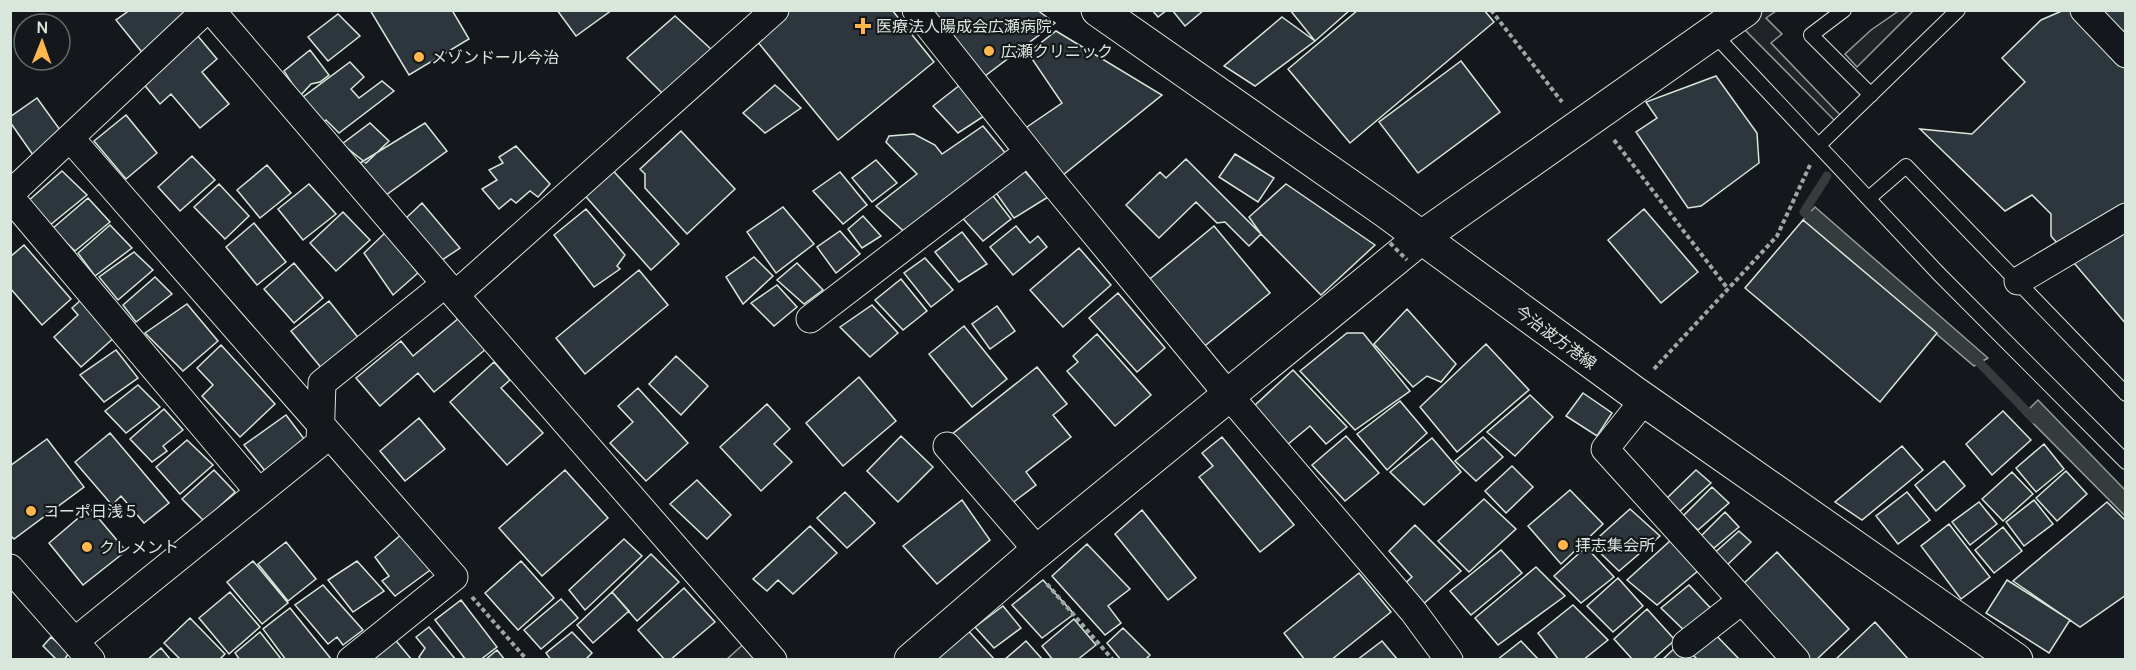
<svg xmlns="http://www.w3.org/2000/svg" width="2136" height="670" font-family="Manrope,'Noto Sans JP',sans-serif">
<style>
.green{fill:#202428;stroke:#939e99;stroke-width:1.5}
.parking{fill:#24282b;stroke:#939e99;stroke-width:1.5}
.water{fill:#363b3e;stroke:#939e99;stroke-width:1.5}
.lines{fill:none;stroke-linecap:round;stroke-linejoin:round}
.stream{stroke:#363b3e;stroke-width:9}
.building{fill:#2c363c;stroke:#d8e6dc;stroke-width:1.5}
.lane-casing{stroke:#d8e6dc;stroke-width:16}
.street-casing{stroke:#d8e6dc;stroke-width:29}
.secondary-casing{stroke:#d8e6dc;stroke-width:35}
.primary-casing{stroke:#d8e6dc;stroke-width:35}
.path{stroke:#9da8a2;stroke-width:4;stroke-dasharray:4.5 3;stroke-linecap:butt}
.lane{stroke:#14181c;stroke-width:14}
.street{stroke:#14181c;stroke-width:27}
.secondary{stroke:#14181c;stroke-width:33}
.primary{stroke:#14181c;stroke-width:33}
.path-bridge{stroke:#9da8a2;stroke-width:4;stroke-dasharray:4.5 3;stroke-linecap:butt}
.poi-dot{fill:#ffb74d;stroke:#14181c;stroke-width:2}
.labels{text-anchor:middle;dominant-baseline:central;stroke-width:4.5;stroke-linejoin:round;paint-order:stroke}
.poi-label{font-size:16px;fill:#d8e6dc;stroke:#14181c;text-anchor:start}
.street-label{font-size:16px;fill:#d8e6dc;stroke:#14181c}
</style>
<rect width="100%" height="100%" fill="#14181c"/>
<path class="green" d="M1900,10l13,1 -56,56 -12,-13 26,-24z
M1759,11h17l-10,7 16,16 -11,9 71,74 -8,3 -88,-89 -4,-9z"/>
<path class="parking" d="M748,640l17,20h-39z"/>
<path class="water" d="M1815,207l173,151 -14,8 -171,-146z
M2038,400l87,90v26l-101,-102z"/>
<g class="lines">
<path class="stream" d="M1817,221l-13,-9 23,-36
M1973,356l61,63"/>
</g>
<path class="building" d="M130,10h60l-45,46 -29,-36z
M370,10h82l17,29 -60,36z
M557,10h55l-36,26z
M783,10h109l42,52 -96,78 -86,-105z
M930,10h107l18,13 -74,56z
M1152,10h15l-9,7z
M1172,10h32l-19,16z
M1290,10h60l-35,31z
M1358,10h126l10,12 -144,121 -62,-74z
M2064,10h62v314l-75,-88v-22l-19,-19 -27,16 -85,-82 52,5 53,-52 -23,-24 39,-38z
M338,14l22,22 -32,25 -20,-24z
M675,16l37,34 -45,48 -40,-40z
M1282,17l33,24 -60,45 -31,-20z
M1056,31l106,64 -99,80 -42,-44 41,-28 -34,-50z
M197,35l20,24 -15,13 27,32 -29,24 -29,-34 -11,10 -18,-22z
M310,50l19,25 -9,7 -9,2 -11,12 -16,-25z
M1461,61l39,51 -82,61 -39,-51z
M350,62l14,15 -13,12 8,9 23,-17 12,10 -55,42 -13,-13 -6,5 -21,-25z
M1716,76l41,57 2,30 -58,43 -13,2 -52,-76 21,-14 -11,-16z
M775,85l26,23 -36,25 -22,-20z
M960,85l24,31 -26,17 -25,-27z
M37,98l26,36 -30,21 -23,-33v-5z
M126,115l31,38 -31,26 -32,-38z
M370,123l19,18 -23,22 -24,-19z
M425,123l22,28 -61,44 -26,-32z
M983,126l29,35 -103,75 -33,-30 41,-32 -31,-32 3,-6 25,-2 21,11 7,9z
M681,131l54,58 -48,45 -42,-46v-14l-5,-5z
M516,146l34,38 -12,13 -8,-6 -14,12 -5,-4 -12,10 -17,-20 15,-9 -8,-10 14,-7 -4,-6z
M1235,154l39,24 -16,24 -39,-25z
M192,156l23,24 -35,31 -22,-24z
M1186,159l75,75 -12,12 -24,-24 -8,1 -21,-21 -37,36 -33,-33 34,-33 6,6z
M876,160l21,23 -25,19 -20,-24z
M267,165l24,28 -31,25 -23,-28z
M608,165l71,79 -28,26 -71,-80z
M1019,165l29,32 -34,21 -23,-32z
M62,171l25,24 -37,30 -23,-23z
M840,172l27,33 -24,19 -30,-33z
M219,184l30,32 -24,23 -31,-32z
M309,184l27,30 -33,26 -25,-31z
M1286,184l89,61 -54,50 -60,-61 -12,-17z
M990,192l21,27 -28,22 -25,-28z
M88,198l22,24 -35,29 -23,-22z
M422,203l38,45 -21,14 -34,-43z
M783,207l31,37 -38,29 -29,-41z
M586,209l39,46 -8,11 3,3 -26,18 -40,-52z
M1644,209l54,63 -37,31 -53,-63z
M343,212l27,28 -34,31 -26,-28z
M863,216l18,20 -19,12 -14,-19z
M1803,220l134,113 -57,69 -135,-114z
M254,223l32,39 -29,23 -31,-38z
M110,225l22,23 -37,28 -17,-23z
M1016,226l14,17 8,-7 9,11 -34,28 -23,-28z
M1214,226l56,67 -69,56 -55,-67z
M840,231l20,23 -24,19 -19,-26z
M386,232l32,41 -25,22 -29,-42z
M962,232l25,32 -28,18 -24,-30z
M24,245l47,54 -29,26 -32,-37v-31z
M1079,248l32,37 -48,42 -33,-37z
M134,252l19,18 -35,30 -19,-23z
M754,257l19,19 -30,28 -17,-27z
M925,258l28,32 -22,17 -27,-34z
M294,263l29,35 -29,25 -30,-34z
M797,263l26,27 -19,14 -27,-24z
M639,270l29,35 -83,69 -29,-36z
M155,277l17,17 -36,28 -13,-17z
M901,279l26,32 -24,19 -28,-30z
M777,285l20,22 -23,19 -23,-23z
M1118,293l47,55 -28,24 -48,-54z
M82,299l34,37 -35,31 -27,-30 24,-22 -6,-7z
M329,301l31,39 -37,30 -32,-39z
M187,304l31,37 -35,30 -38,-38z
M872,305l26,28 -28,24 -30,-30z
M997,306l18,25 -25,18 -18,-25z
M1407,309l49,55 -15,18 -14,-6 -14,11 -39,-43z
M459,318l27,31 -52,43 -16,-19 -38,33 -24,-28 45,-37 12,15z
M964,326l43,53 -35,28 -43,-53z
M1347,333h16l47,58 -55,39 -55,-59z
M1097,334l54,61 -36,31 -48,-55 11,-9 -5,-6z
M1486,344l43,46 -72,62 -37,-45z
M221,345l54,59 -35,33 -38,-41 11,-11 -16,-17z
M116,350l22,28 -34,24 -24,-27z
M676,356l32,30 -27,29 -32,-31z
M494,362l16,18 -9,8 42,45 -36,32 -57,-63z
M1037,367l30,37 -14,11 18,22 -45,35 10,13 -29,22 -56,-72z
M1293,370l54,57 -21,17 -16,-18 -23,19 -33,-39z
M859,377l37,44 -53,45 -37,-43z
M138,385l22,22 -34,26 -21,-22z
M638,388l50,55 -42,38 -36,-38 23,-21 -15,-16z
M1583,393l29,20 -15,23 -31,-20z
M1530,395l23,22 -38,39 -28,-24z
M1400,401l27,32 -40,37 -30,-36z
M767,404l23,25 -16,15 18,18 -31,29 -41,-44z
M164,409l19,21 -20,16 4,5 -15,11 -22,-23z
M2003,411l28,29 -39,35 -26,-31z
M286,415l22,29 -42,28 -22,-27z
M419,418l26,31 -40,32 -25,-30z
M110,433l59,70 -25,20 -23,-27 -9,9 -37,-43z
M901,436l32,31 -35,35 -31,-31z
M1346,436l33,37 -34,28 -33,-36z
M1222,437l72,88 -34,27 -61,-75 14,-11 -11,-13z
M1483,437l20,20 -27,24 -21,-20z
M1432,438l29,34 -37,33 -34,-33z
M47,439l37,48 -70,52 -4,-4v-69z
M187,440l26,25 -33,29 -24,-27z
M2044,444l20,25 -28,23 -20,-24z
M1902,446l21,24 -61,50 -27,-18z
M1944,461l21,25 -29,25 -21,-26z
M1512,466l21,21 -27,26 -21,-22z
M214,470l21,22 -31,29 -22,-22z
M565,470l43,48 -66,58 -43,-48z
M1696,470l15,13 -32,29 -14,-12z
M2066,471l21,23 -30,27 -21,-23z
M2012,472l21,22 -30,27 -21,-22z
M697,480l34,35 -24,24 -37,-35z
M1712,487l17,16 -31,27 -15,-14z
M1570,490l33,34 -42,40 -33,-38z
M845,492l30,31 -28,25 -30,-30z
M1907,492l23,28 -32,24 -22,-28z
M1484,499l32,30 -47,43 -31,-31z
M962,500l28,40 -53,44 -34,-38z
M2034,500l19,24 -29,22 -18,-24z
M1979,502l18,22 -27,21 -18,-23z
M2107,502l19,19v74l-46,32 -67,-46z
M90,508l36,43 -43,34 -34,-42z
M1630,509l30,27 -41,35 -28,-27z
M1142,510l54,68 -28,22 -53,-66z
M1725,512l14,15 -25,21 -13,-12z
M1949,524l41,53 -29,22 -40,-53z
M1415,525l46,46 -40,35 -19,-20 10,-9 -23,-26z
M810,526l27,27 -44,41 -15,-14 -11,11 -14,-12z
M2003,527l19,24 -28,22 -19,-23z
M1739,531l12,11 -27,26 -12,-13z
M403,533l30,35 -38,28 -13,-15 7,-5 -14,-19z
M624,539l18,17 -57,54 -16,-20z
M1670,541l29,29 -42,35 -30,-25z
M286,542l30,37 -28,22 -30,-37z
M1087,544l43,45 -22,17 13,17 -16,12 -53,-59z
M1586,547l28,30 -33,26 -27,-27z
M1501,550l21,23 -51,42 -21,-24z
M1777,552l72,77 -33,31h-6l-69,-74z
M651,554l28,28 -42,39 -25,-29z
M253,561l35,42 -26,21 -35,-42z
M357,561l27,30 -31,21 -25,-32z
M521,561l33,37 -36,32 -33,-37z
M1536,567l29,29 -67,49 -23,-27z
M1359,573l32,39 -60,48h-26l-21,-27z
M1618,578l25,28 -30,26 -26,-26z
M1043,580l31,34 -32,24 -30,-33z
M2007,580l63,40 -21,33 -63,-40z
M323,585l40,45 -20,15 -6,-8 -9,7 -33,-39z
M1689,585l28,30 -27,21 -29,-28z
M684,588l31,34 -45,38h-5l-27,-30z
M230,592l30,35 -31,27 -30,-36z
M612,592l17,19 -36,32 -16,-18z
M561,599l17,19 -37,31 -17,-19z
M461,600l36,47 -17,13h-14l-31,-40z
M1573,605l35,35 -25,20h-24l-21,-27z
M1003,606l18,22 -27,20 -19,-21z
M290,608l42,52h-46l-23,-31z
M1647,609l28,31 -23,20h-19l-19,-21z
M190,618l35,36 -6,6h-38l-17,-17z
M1074,619l22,26 -19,15h-24l-11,-14z
M1875,622l34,38h-73v-1z
M964,626l31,34h-69z
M429,627l27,33h-35l-2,-3 6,-9 -9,-11z
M1123,628l27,27 -5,5h-24l-14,-17z
M1711,630l29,30h-42l-10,-10z
M260,632l22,28h-42l-5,-7z
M572,632l20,21 -7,7h-34l-5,-7z
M392,636l20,24h-50z
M51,637l18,16 -5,7h-7l-14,-14z
M1026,641l17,19h-39z
M1382,641l16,19h-41z
M1521,641l18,19h-42z
M1677,646l12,14h-27z
M161,648l10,12h-24z
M497,650l8,10h-20z"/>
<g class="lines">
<g class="lane-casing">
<path id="lane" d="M1844,10l-33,25 60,60
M1713,33l225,240 188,189
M1820,144l138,-134
M1869,198l37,-32 220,228"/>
</g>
<g class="street-casing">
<path id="street" d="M211,10l244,285 318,365
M916,10l138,174 166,201 193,226 36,49
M2084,10l42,44
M70,138l384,439 -103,83
M10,194l196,-184
M10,197l249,295
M2018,281l108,-64
M455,295l320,-285
M810,319l218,-167
M1645,399l-40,50 191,211
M947,446l91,105
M10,568l81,92
M75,641l245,-198 2,-60 123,-99
M1686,644l55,-43"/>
</g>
<g class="secondary-casing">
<path id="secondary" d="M911,660l116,-100 395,-323 323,-227"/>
</g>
<g class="primary-casing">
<path id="primary" d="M1098,10l286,200 249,182 383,268"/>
</g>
<path class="path" d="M1491,10l71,92
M1614,140l114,149
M1654,369l123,-133 33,-71
M1047,584l66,76
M472,597l55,63"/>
<use href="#lane" class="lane"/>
<use href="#street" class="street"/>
<use href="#secondary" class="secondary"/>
<use href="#primary" class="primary"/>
<path class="path-bridge" d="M1390,243l17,17"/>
</g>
<g class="poi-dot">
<path d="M860 17h6v6h6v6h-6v6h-6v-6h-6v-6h6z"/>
<circle cx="989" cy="51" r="6"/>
<circle cx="419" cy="57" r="6"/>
<circle cx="31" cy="511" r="6"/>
<circle cx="1563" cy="545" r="6"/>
<circle cx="87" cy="547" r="6"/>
</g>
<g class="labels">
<g class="poi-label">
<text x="876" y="26">医療法人陽成会広瀬病院</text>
<text x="1001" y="51">広瀬クリニック</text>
<text x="431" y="57">メゾンドール今治</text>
<text x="43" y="511">コーポ日浅５</text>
<text x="1575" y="545">拝志集会所</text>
<text x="99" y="547">クレメント</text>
</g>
<g class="street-label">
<text transform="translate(1556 337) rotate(36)">今治波方港線</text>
</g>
</g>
<rect width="2136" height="670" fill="none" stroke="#d8e6dc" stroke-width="24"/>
<g transform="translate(42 42) rotate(1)"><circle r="28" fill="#14181c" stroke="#626a69" stroke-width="1.5"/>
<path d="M0-4.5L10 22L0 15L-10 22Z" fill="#ffb74d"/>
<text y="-9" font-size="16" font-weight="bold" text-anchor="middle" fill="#d8e6dc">N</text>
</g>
</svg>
